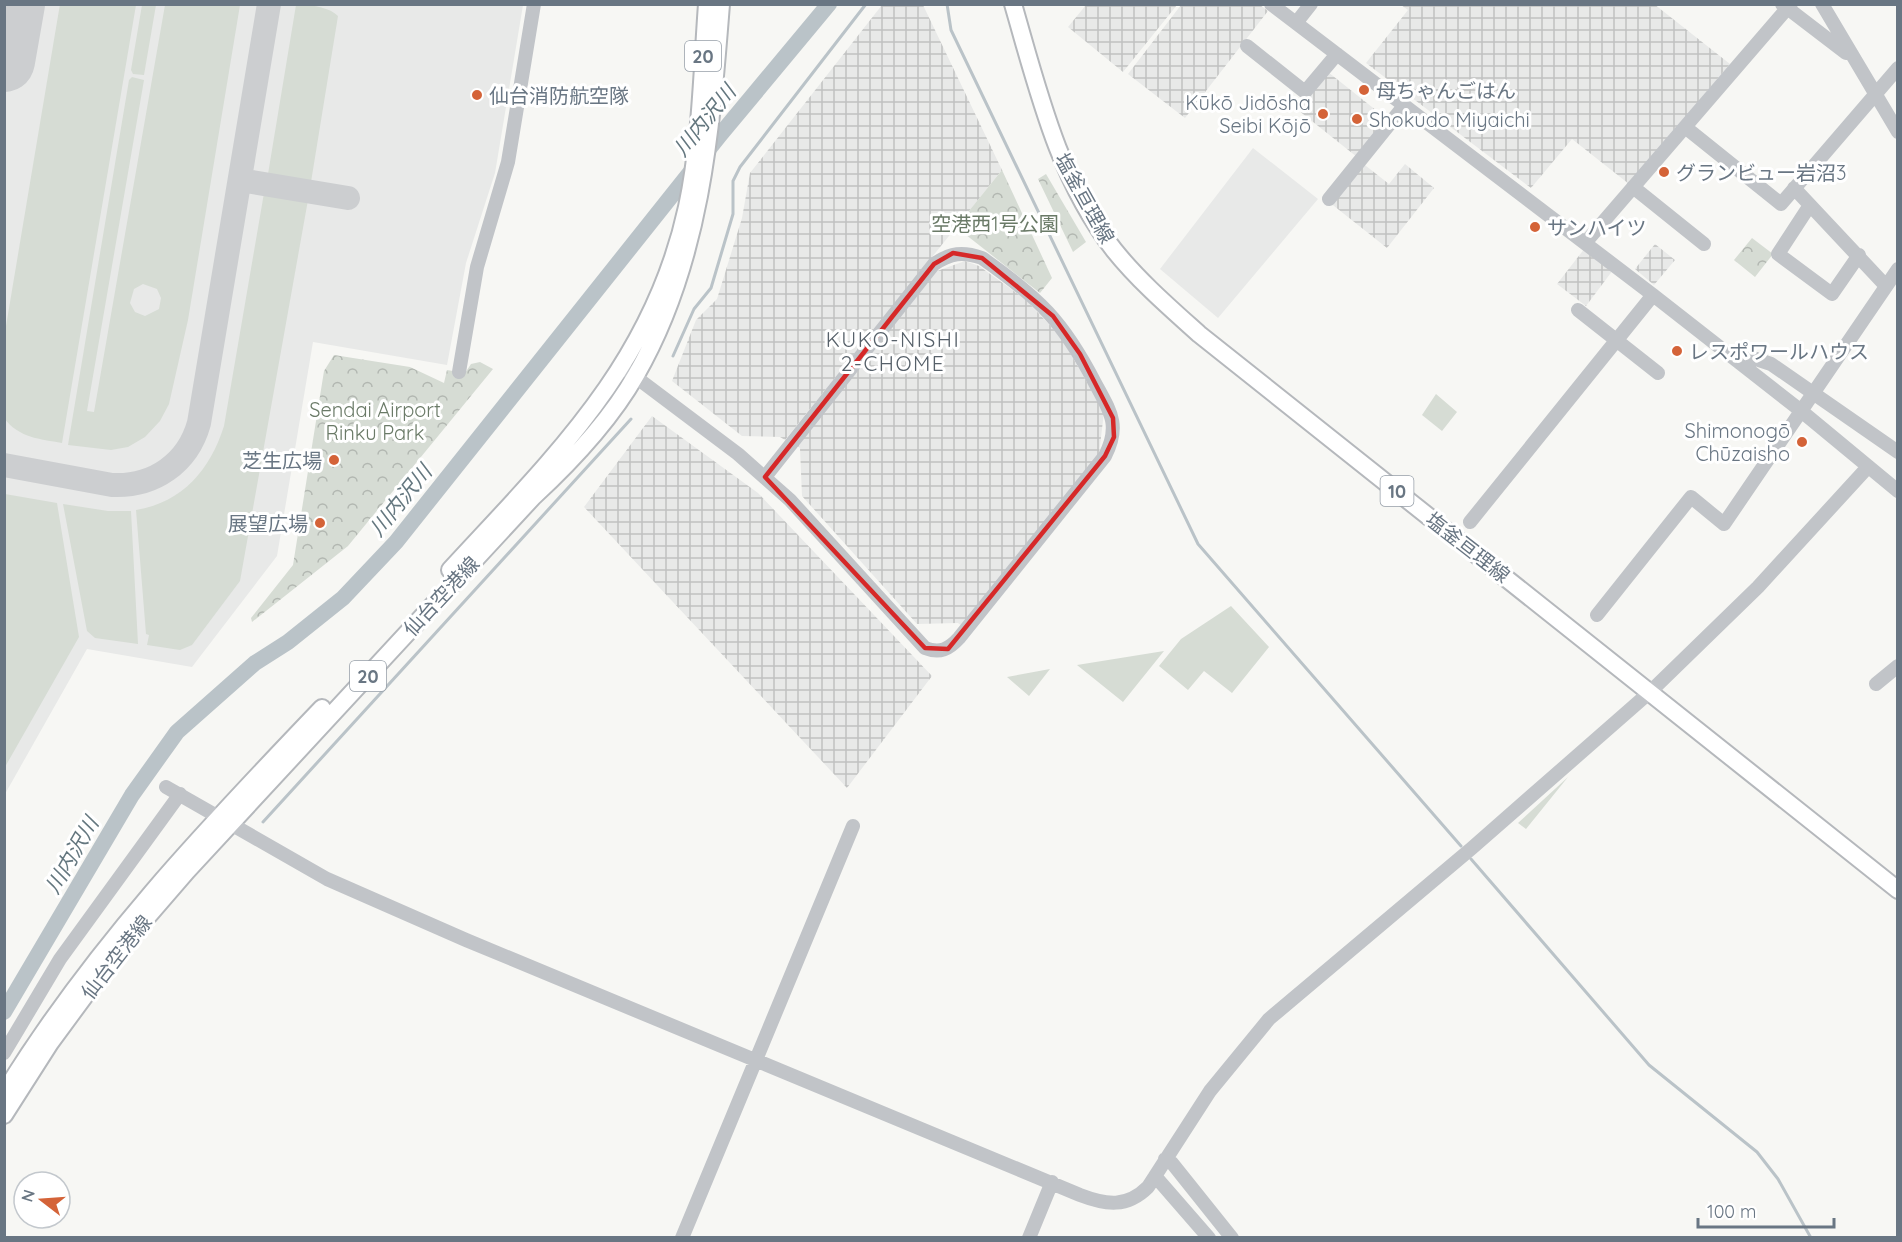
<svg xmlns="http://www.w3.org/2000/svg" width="1902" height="1242" font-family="Quicksand,'Noto Sans JP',sans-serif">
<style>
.built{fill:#e8e9e8}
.industrial{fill:url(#industrial-grid)}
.grass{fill:#d6dcd4;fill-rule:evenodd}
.park{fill:url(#park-crowns)}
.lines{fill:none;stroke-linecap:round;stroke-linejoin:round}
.stream{stroke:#bac3c8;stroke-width:3}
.river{stroke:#bac3c8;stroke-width:16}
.taxiway{stroke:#ccced0;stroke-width:24}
.runway{stroke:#ccced0;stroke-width:62}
.major-casing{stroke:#b5b8bc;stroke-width:20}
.minor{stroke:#c1c4c8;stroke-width:14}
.major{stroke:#fff;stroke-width:16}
.marked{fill:none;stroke:#d62828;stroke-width:4.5;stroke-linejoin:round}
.poi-dot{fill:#d46338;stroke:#fff;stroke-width:2}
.labels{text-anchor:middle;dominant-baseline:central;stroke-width:6;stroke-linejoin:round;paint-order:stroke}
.shield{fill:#fff;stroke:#969fa8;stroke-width:1.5}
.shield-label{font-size:18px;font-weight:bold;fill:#697683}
.poi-label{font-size:20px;fill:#697683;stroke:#fff;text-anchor:start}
.street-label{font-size:20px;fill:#697683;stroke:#fff}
.park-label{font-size:20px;fill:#6a7a67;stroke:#fff}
.water-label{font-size:21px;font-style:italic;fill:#64777f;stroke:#fff}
.neighbourhood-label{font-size:21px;letter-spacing:1.5px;fill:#566069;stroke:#fff}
</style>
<defs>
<pattern id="industrial-grid" width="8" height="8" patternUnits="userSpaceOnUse" patternTransform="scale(1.5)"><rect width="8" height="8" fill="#e8e9e8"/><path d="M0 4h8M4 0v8" fill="none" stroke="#c0c1c1"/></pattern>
<pattern id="park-crowns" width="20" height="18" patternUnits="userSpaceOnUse" patternTransform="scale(1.5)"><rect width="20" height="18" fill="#d6dcd4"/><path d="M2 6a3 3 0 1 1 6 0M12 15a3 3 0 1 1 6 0" fill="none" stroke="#b2b7b1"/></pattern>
</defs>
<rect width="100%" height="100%" fill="#f7f7f4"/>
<path class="built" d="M5,5h518l-28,168 -29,90 -19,102 -134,-23 -36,214 -85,111 -105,-18 -82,145z
M1253,148l65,51 -100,119 -58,-49z"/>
<path class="industrial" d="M1654,4l76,60 -101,120 -57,-45 -41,49 -165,-125 42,-53 -7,-5z
M882,5h41l79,165 -217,270 -5,-3 -38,-1 -70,-55 24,-61 21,-21 25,-81 8,-45z
M1086,5v-1l91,1 -54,67 -55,-45z
M1181,5h79l8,6 -83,107 -57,-44z
M1328,72l59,47 -30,38 -59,-47z
M1361,162l28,22 16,-20 29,24 -47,60 -58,-46z
M1655,244l20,16 -21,25 -19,-16z
M1585,248l28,22 -27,36 -29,-22z
M965,261l14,5 46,33 36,38 43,75 -5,42 -137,172 -4,-3 -41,1 -115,-128 -2,-48 -3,-3 140,-174z
M652,416l106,77 174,183 -85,112 -263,-281z"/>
<path class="grass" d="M60,4l76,1 -74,438c-22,-4 -43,-5 -58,-25l1,-86z
M142,5h14l-12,70 -11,-1 -2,-4z
M165,5h75l-52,315 -19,84 -9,17 -15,16 -17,10 -17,3 -43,-5 61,-365 3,-3 12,3 -57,331 7,1zM143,284l14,5 4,9 -2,11 -14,7 -10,-4 -5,-9 4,-14z
M296,5c13,-1 33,2 42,11l-27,166 -43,-8z
M264,193l44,7 -68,381 -48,64 -12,5 -33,-5 2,-10 -3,-1 -10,-124c47,-8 74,-40 88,-84z
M1436,394l21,18 -15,19 -20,-16z
M5,494l52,9 22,134 -74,130z
M63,504l45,7h23l7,133 -43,-6 -8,-7z
M1231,606l38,41 -37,46 -28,-22 -16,19 -29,-24 22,-27z
M1164,651l-41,51 -46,-37z
M1050,669l-21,27 -22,-19z
M1568,777l-42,52 -8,-6z"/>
<path class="park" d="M1002,170l50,108 -12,15 -84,-66z
M1046,174l40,68 -13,10 -35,-73z
M1752,238l21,16 -18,23 -21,-17z
M334,355l76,12 34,16 3,-13 18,3 6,-9 9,-2 13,7 -145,177 -96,76 -1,-4 42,-53 31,-194z"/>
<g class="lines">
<path class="stream" d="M947,4l4,26 247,514 263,302
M673,356l21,-47 17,-21 22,-74v-33l7,-14 126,-163
M263,822l368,-403
M1471,859l178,206 108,87 21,27 33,59"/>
<path class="river" d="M4,1012l128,-217 45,-63 78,-69 33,-21 55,-44 53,-56 324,-407 109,-131"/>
<path class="taxiway" d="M240,180l108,18
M4,465l108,20c42,2 76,-22 87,-62l70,-419"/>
<path class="runway" d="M4,61l10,-57"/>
<g class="major-casing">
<path id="major" d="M1013,4c25,86 45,174 101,246 25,31 55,57 85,84l699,556
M450,570c103,-112 203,-206 237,-363 14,-66 15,-135 20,-203
M4,1093c89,-145 201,-263 318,-385
M4,1115l46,-72 67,-91 70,-81 346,-374c39,-36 77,-76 103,-122 65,-113 75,-243 85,-371"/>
</g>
<path class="minor" d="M1271,4l382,291 147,115 98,81
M1782,4l64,49
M1822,4l76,128
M1296,23l15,-19
M1247,46l58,46 32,-38
M1685,127l96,77 117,-136
M1633,187l71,57
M1794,188l91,97
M1329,199l75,-93
M1810,205l-32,49 54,40 27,-39
M1585,243l206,-239
M1578,310l80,63
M1740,363l13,-5 18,6 127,88
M459,372l18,-105 31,-105 26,-158
M629,372l109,82 52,46 135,148c15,6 24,1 34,-10l146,-182c16,-31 5,-45 -10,-73 -32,-62 -56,-85 -113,-125 -20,-7 -31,-5 -48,6l-169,213
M1470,522l183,-227
M1597,615l94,-118 33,27 174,-255
M1876,684l22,-18
M166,787l161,92 139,61 614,255c26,10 47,13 68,-8l62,-96 59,-72 203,-171 178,-156 108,-105 109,-119
M4,1053l56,-94 120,-165
M1165,1159l7,4 60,75
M1155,1176l54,62
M682,1238l171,-412
M1029,1238l23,-56"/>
<use href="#major" class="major"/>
</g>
<path class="marked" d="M953,253l29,5 71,58 27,38 33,64 1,19 -9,19 -157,193 -23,-1 -160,-171 169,-213z"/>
<g class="poi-dot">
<circle cx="1364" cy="90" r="6"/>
<circle cx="477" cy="95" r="6"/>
<circle cx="1323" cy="114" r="6"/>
<circle cx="1357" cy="119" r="6"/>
<circle cx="1664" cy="172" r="6"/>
<circle cx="1535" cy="227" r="6"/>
<circle cx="1677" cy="351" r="6"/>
<circle cx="1802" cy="442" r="6"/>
<circle cx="334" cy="460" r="6"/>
<circle cx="320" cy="523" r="6"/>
</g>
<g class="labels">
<g class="shield">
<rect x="685" y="41" width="36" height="30" rx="4.5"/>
<rect x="1380.5" y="476" width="33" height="30" rx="4.5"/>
<rect x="350" y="661" width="36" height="30" rx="4.5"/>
</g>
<g class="shield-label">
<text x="703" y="56">20</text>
<text x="1397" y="491">10</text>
<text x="368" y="676">20</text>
</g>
<g class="poi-label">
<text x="1376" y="90">母ちゃんごはん</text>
<text x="489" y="95">仙台消防航空隊</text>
<text x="1311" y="102" text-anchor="end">Kūkō Jidōsha<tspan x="1311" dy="23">Seibi Kōjō</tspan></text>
<text x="1369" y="119">Shokudo Miyaichi</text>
<text x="1676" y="172">グランビュー岩沼3</text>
<text x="1547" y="227">サンハイツ</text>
<text x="1689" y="351">レスポワールハウス</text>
<text x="1790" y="430" text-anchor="end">Shimonogō<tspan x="1790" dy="23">Chūzaisho</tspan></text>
<text x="322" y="460" text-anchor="end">芝生広場</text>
<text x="308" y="523" text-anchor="end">展望広場</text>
</g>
<g class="street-label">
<text transform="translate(1085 198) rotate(61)">塩釜亘理線</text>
<text transform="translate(1468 547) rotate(38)">塩釜亘理線</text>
<text transform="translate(441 596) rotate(-47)">仙台空港線</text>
<text transform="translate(116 957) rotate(-52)">仙台空港線</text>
</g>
<g class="park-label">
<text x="995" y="223">空港西1号公園</text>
<text x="375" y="409">Sendai Airport<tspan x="375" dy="23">Rinku Park</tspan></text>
</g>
<g class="water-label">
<text transform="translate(704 120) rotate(-51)">川内沢川</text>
<text transform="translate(400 500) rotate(-51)">川内沢川</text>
<text transform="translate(71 855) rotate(-60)">川内沢川</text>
</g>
<g class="neighbourhood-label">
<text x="893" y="339">KUKO-NISHI<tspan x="893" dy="24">2-CHOME</tspan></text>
</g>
</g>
<rect width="1902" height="1242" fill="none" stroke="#697683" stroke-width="12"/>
<g transform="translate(42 1200) rotate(287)"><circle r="28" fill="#ffffff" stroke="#c3c8cd" stroke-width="1.5"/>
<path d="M0-4.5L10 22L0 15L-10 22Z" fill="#d46338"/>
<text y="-9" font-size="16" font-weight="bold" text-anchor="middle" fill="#697683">N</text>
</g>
<path d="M1698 1218v9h136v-9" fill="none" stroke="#697683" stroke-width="3"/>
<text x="1707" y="1218" font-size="18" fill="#697683" stroke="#ffffff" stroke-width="4.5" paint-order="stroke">100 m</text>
</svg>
